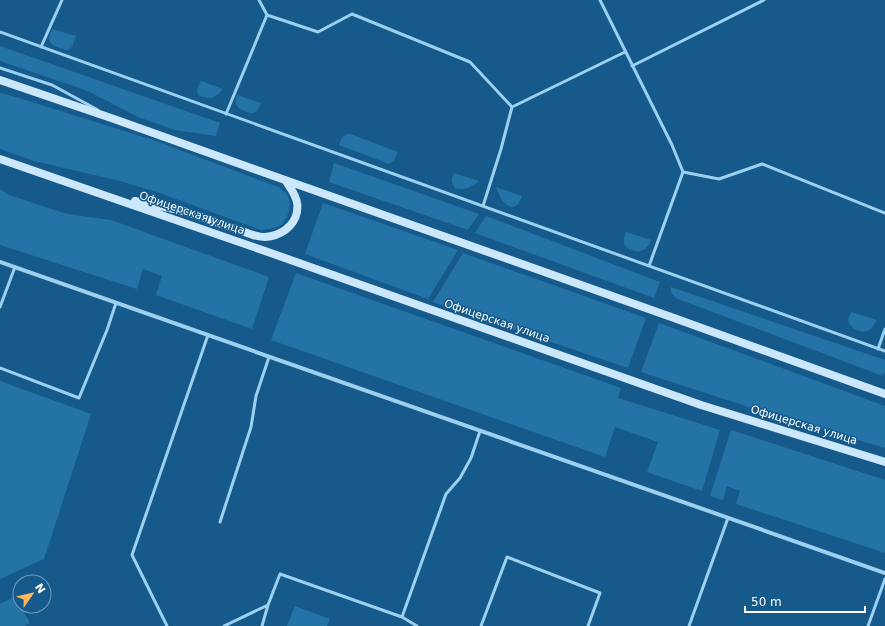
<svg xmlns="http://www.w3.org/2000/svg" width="885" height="626" font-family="'DejaVu Sans',sans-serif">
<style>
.green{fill:#2473a7}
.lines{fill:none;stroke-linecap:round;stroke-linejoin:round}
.lane{stroke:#9dcfef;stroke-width:3}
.street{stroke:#9dcfef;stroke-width:4}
.secondary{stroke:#cae7fb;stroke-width:8}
.labels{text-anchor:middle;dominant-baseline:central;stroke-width:3;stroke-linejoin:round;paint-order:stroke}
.street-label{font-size:11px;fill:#fff;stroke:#155a8a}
</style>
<rect width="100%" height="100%" fill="#155a8a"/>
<path class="green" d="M52,29l24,7 -4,11 -5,3c-5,-1 -18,-4 -18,-12 0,-3 2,-6 3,-9z
M0,46l220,77 -4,13 -41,-6 -37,-13 -50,-26 -88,-30z
M201,81l22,8c-9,10 -13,11 -25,6l-1,-5z
M0,93l16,4 140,44 122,46c3,2 6,4 8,6 7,9 3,26 -6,32 -6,4 -13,4 -19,5l-104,-38 -41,-12 -82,-19 -34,-12z
M237,95l24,8c-3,8 -6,12 -14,9 -10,-3 -13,-7 -10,-17z
M350,134l48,18 -4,8 -5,4 -50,-19c2,-6 3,-10 11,-11z
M334,163l145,51 -11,16 -139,-48z
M454,173l25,8c-7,6 -15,10 -24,7 -4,-6 -4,-9 -1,-15z
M496,187l26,9c-8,23 -22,5 -26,-9z
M0,189l9,6 58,19 44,6 158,57 -17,52 -96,-34 6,-19 -19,-7 -6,20 -137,-44z
M323,203l135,47 -30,49 -123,-45z
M486,216l174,66 -6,16 -179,-65z
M626,232l25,8c-3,7 -6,10 -13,12 -13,-4 -17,-6 -12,-20z
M463,253l183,65 -18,50 -195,-66z
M296,273l325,115 -3,10 102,32 -18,61 -55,-19 11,-30 -43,-15 -10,30 -334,-117z
M671,287l214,73v12l-2,4 -205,-77c-5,-4 -8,-6 -7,-12z
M851,312l26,8 -6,9 -4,2 -4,1 -9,-3 -5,-6 -1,-3z
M659,323l226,83v42l-124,-37 -120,-39z
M0,381l91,33 -47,145 -44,20z
M731,430l154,50v73l-149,-49 4,-13 -13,-5 -4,14 -13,-4z
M15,596l15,27 -6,3h-24v-22z
M295,606l35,13 -3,7h-40z"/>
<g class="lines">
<path class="lane" d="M600,0l72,145 11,27 -34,94
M267,15l51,17 34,-18 118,48 42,45
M0,32l885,319
M41,47l21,-47
M632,66l132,-66
M0,68l52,17 46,25
M226,114l41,-99 -8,-15
M683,172l36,7 43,-15 123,49
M483,206l18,-57 11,-42 113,-55
M0,307l15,-40
M878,349l7,-20
M0,368l79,30 28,-68 9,-27
M220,522l31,-95 5,-31 13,-39
M402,617l15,9
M167,626l-35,-71 76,-220
M224,626l44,-21
M262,626l6,-21 12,-31 122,43 44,-123 14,-16 11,-20 9,-27
M481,626l26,-69 93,36 -12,33
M689,626l39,-108
M868,626l17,-47"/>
<path class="street" d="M0,262l885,311"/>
<path class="secondary" d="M0,80l114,39 171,61 389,138 211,76
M0,159l265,92 436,154 184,57
M135,201l49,10 69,24c4,1 8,2 12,2 15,-1 29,-10 32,-25 0,-3 1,-7 0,-9 -1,-9 -7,-15 -11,-22"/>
</g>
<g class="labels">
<g class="street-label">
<text transform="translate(192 213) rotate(19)">Офицерская улица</text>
<text transform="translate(497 321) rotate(19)">Офицерская улица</text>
<text transform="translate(804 425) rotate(17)">Офицерская улица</text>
</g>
</g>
<g transform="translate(32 594) rotate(56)"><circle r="19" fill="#155a8a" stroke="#739cb9"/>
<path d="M0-3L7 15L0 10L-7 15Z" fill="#ffb75b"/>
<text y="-6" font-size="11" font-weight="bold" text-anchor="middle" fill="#ffffff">N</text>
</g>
<path d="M745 606v6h120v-6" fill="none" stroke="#ffffff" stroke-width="2"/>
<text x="751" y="606" font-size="12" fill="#ffffff" stroke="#155a8a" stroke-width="3" paint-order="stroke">50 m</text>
</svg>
